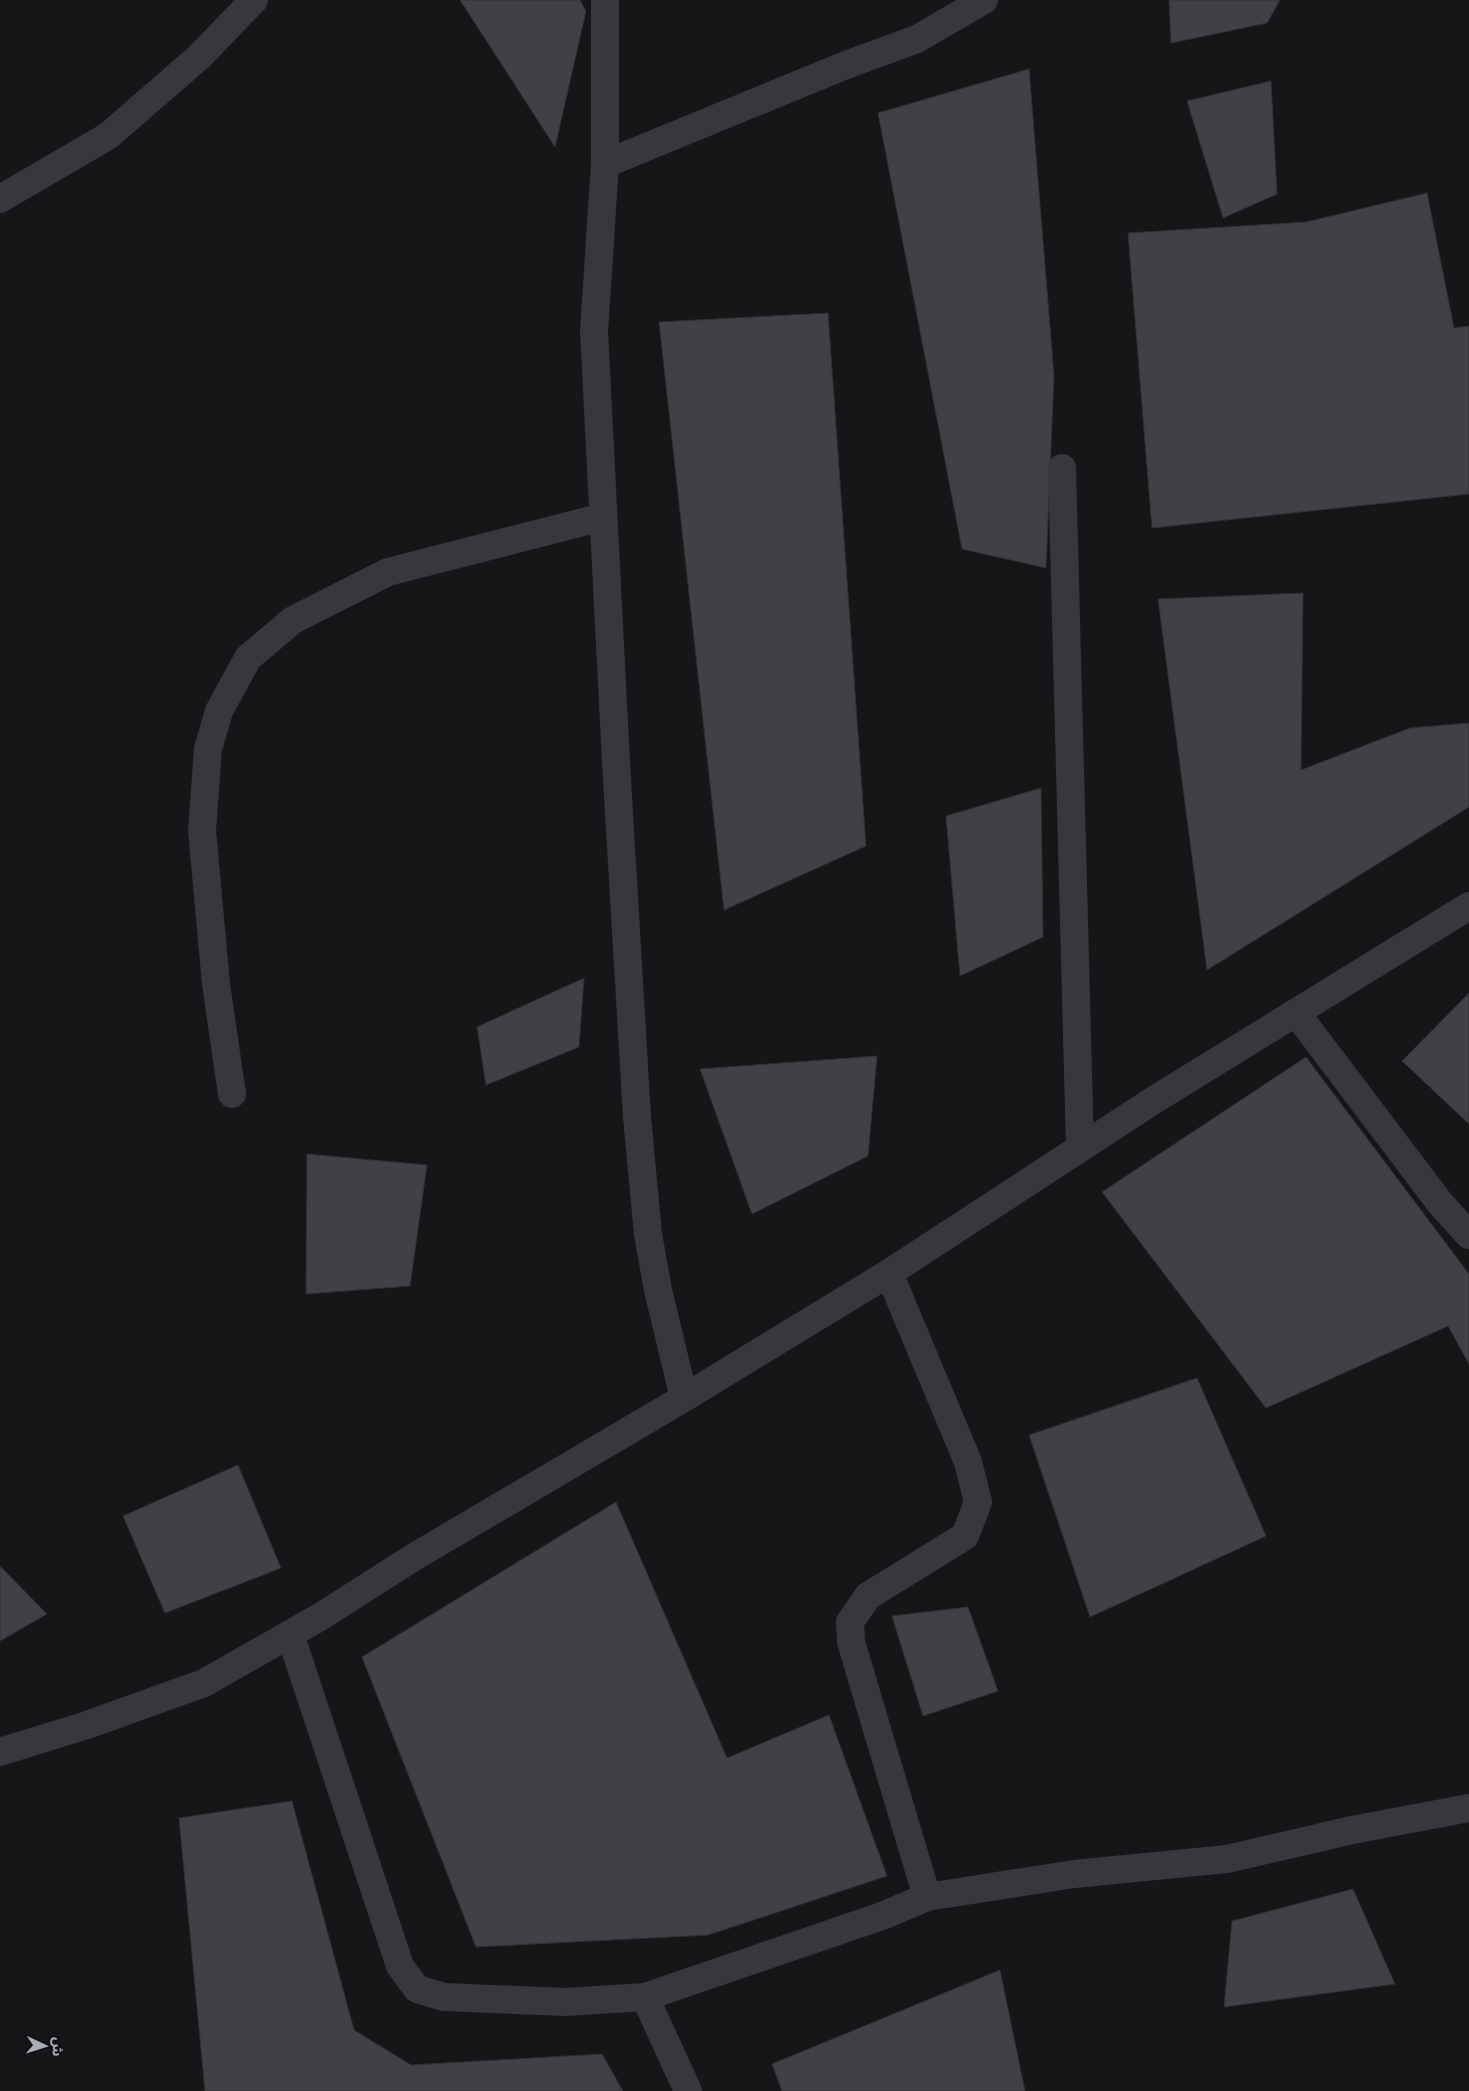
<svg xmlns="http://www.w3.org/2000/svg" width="1469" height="2091" font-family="'Archivo Narrow','Noto Sans Arabic',sans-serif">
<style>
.building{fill:#404145;stroke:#303034}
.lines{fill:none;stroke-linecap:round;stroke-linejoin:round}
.minor{stroke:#37383d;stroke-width:28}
</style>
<rect width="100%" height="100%" fill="#161618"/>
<path class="building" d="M460,0h120l6,11 -31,136z
M1169,0h111l-13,23 -96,20z
M1029,69l25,307 -8,192 -84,-19 -84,-436z
M1271,81l6,113 -54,24 -36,-117z
M1427,193l27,135 15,-2v168l-317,34 -24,-295 178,-11z
M828,313l38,533 -142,64 -65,-588z
M1303,593l-2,177 109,-42 59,-5v84l-262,163 -49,-371z
M1041,788l2,149 -83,39 -14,-160z
M584,978l-5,69 -93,38 -9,-58z
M1469,993v131l-67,-63z
M877,1056l-9,100 -116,58 -52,-145z
M1306,1057l163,217v90l-21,-38 -182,82 -164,-216z
M307,1154l120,11 -17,121 -104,8z
M1197,1378l69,158 -176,81 -61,-182z
M238,1465l43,103 -116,45 -42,-97z
M616,1502l111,256 102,-43 58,161 -179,59 -232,12 -114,-290z
M0,1566l47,48 -47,27z
M968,1607l30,84 -75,25 -31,-100z
M292,1801l62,229 57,35 191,-11 21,37h-418l-26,-273z
M1353,1889l42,95 -171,23 8,-86z
M1000,1970l25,121h-243l-10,-27z"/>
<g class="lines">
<path class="minor" d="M605,0v164l-11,167 22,431 21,355 11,117 10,56 26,108
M605,164l241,-99 71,-26 67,-39
M0,199l108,-63 91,-79 55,-57
M1062,468l18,680
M1297,1014l143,189 29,32
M232,1094l-16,-110 -14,-154 6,-81 11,-38 29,-53 45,-38 95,-48 215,-55
M889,1273l79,189 10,40 -13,34 -97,60 -18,26 1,20 76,255
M290,1634l110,332 17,23 27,8 122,5 79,-5 237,-81 45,-19 147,-23 153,-15 125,-29 117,-22
M0,1752l87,-27 117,-42 116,-66 94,-60 270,-159 205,-125 265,-173 315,-194
M645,1997l43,94"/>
</g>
<g transform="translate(45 2046) rotate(94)" stroke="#111113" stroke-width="4" paint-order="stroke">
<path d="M0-4L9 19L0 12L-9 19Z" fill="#a8adb8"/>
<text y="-8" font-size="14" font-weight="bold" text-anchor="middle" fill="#a8adb8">ش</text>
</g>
</svg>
